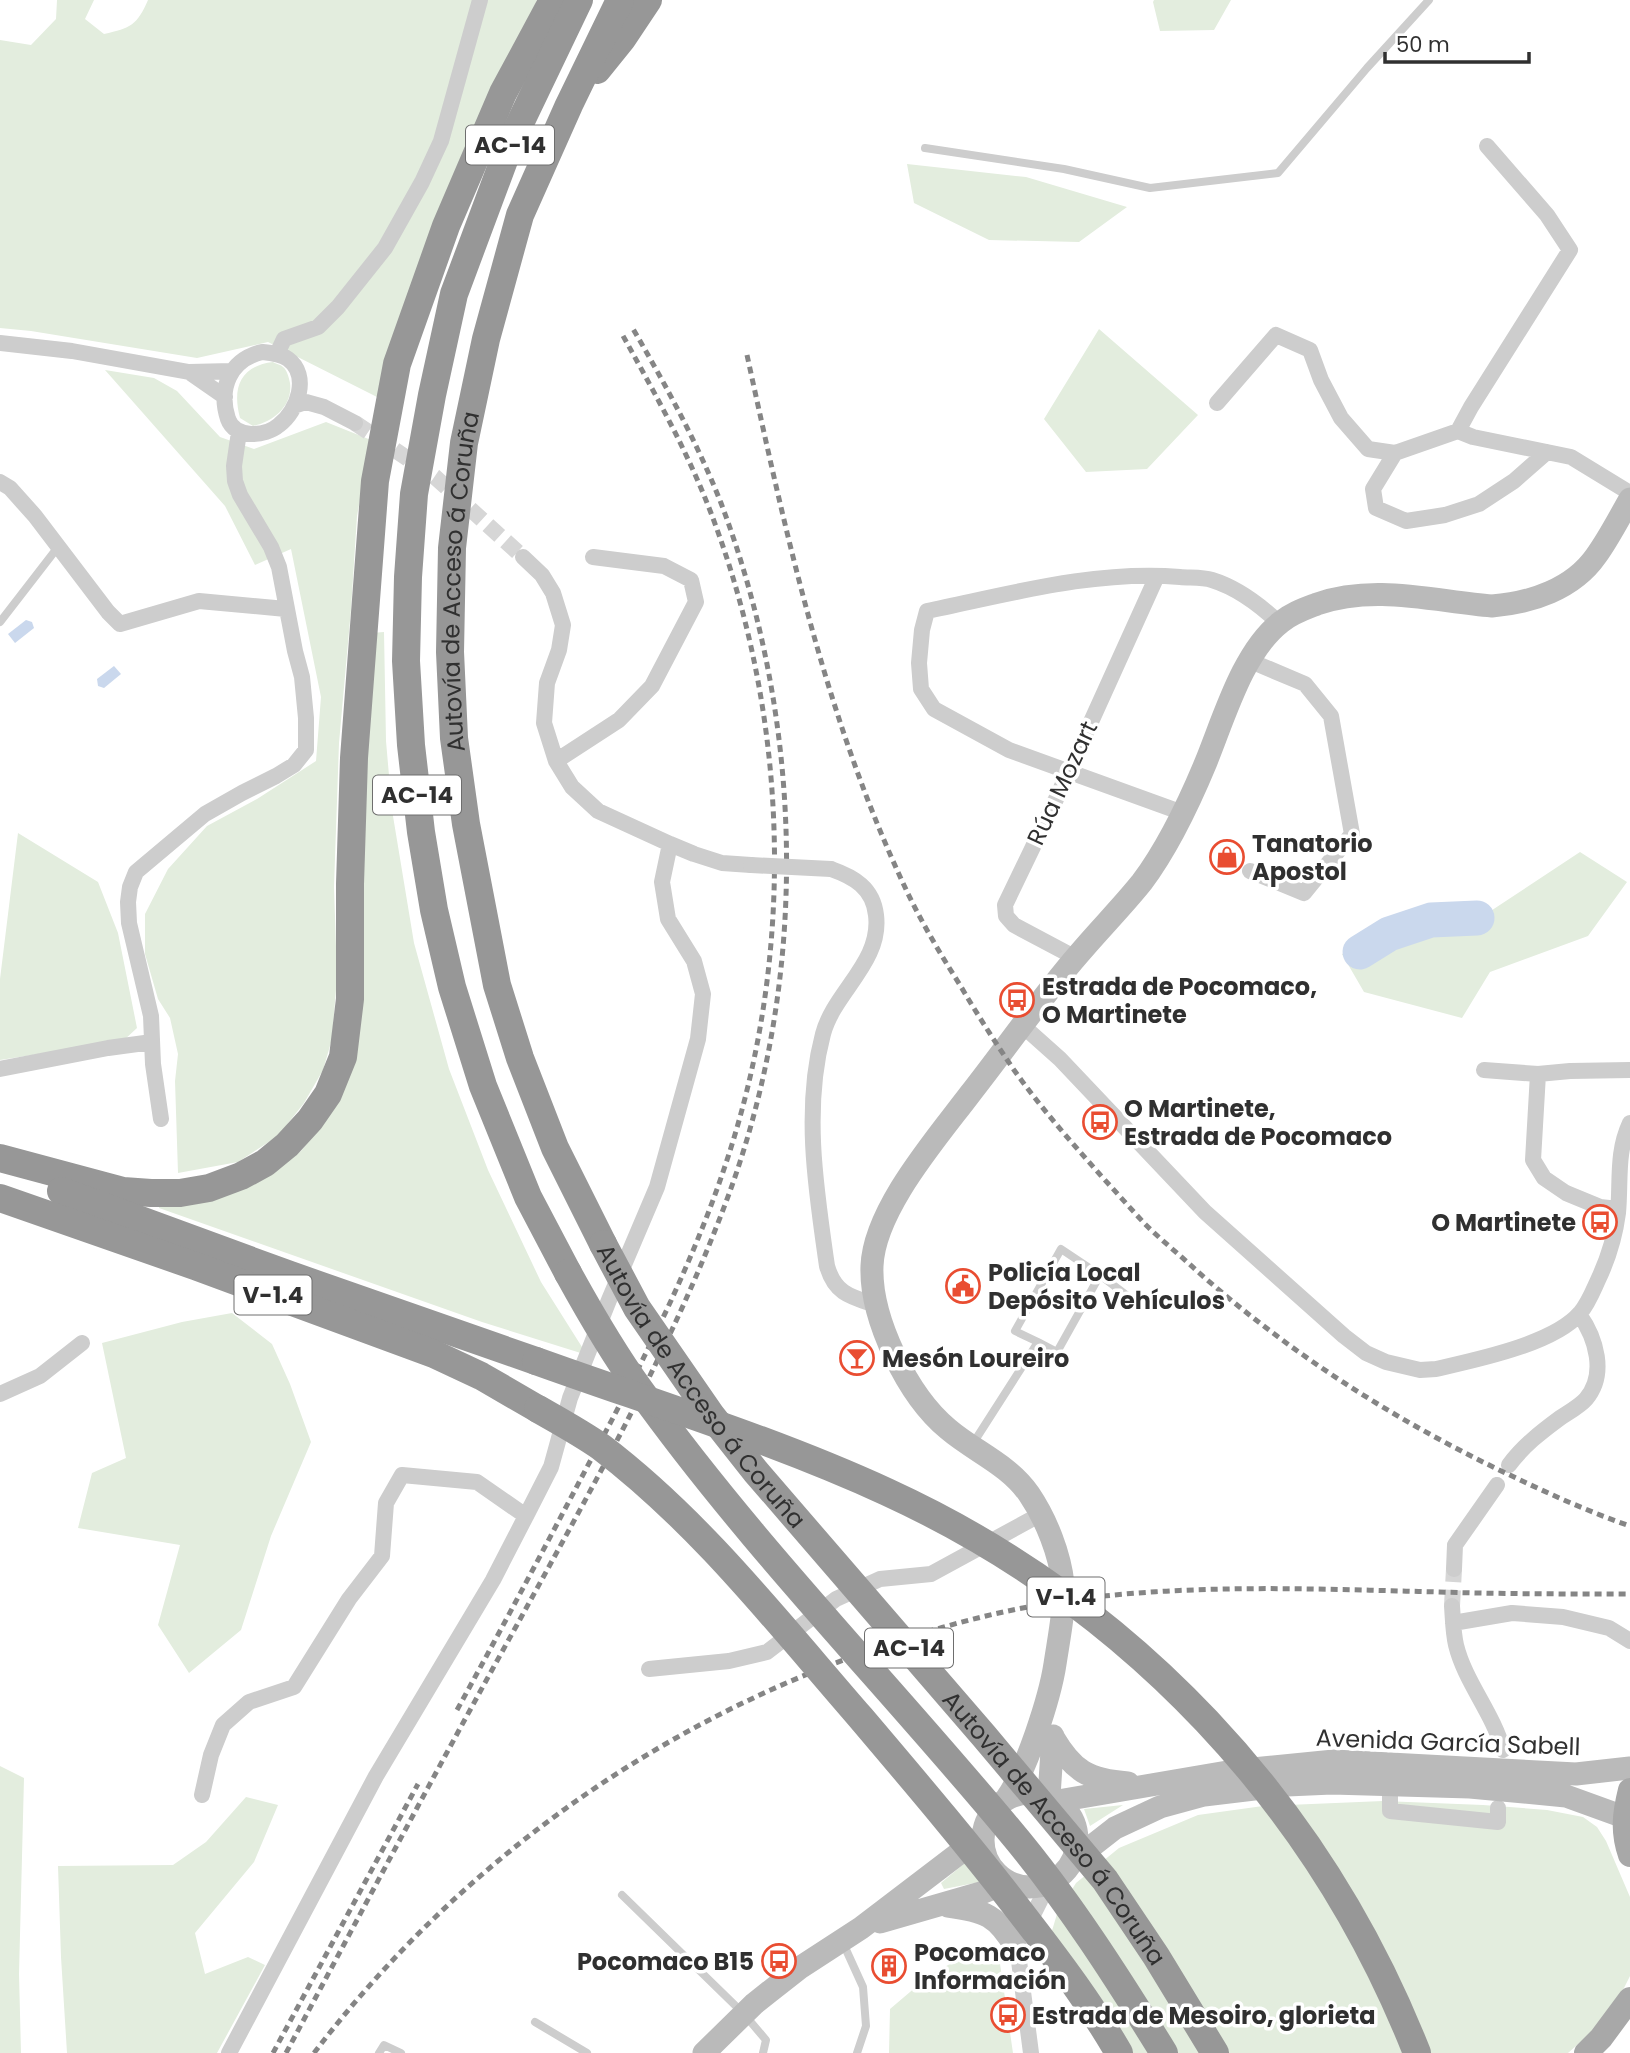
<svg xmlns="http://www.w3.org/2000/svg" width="1630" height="2053" font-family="Poppins,sans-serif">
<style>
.green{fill:#e3edde}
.water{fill:#cad8ed}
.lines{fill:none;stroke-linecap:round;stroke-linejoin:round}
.river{stroke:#cad8ed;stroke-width:35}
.street-tunnel{stroke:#d6d6d6;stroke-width:16;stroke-dasharray:16 8;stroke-linecap:butt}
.lane{stroke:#cdcdcd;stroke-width:8}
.street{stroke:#cdcdcd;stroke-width:16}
.secondary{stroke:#bababa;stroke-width:23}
.primary{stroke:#a8a8a8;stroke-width:24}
.highway{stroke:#979797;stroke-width:28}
.rail{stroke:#858585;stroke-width:5;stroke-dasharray:7 5;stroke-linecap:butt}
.street-bridge{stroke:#cdcdcd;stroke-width:16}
.highway-bridge{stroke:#979797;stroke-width:28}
.labels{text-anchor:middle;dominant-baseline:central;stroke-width:7;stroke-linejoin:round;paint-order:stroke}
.shield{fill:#fff;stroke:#6e6e6e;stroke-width:2}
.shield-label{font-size:23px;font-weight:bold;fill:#303030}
.street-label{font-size:24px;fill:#303030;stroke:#fff}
.poi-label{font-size:24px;font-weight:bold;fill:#303030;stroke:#fff;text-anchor:start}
</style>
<rect width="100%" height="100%" fill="#fff"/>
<path class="green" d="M57,0h37l-9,19 19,15c27,-6 33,-9 44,-34h389l-160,397 -109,-55 -71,16 -166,-27 -31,-3v-288l31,5 25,-26z
M1154,0h77l-17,30 -54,1 -7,-29z
M907,164l119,13 101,30 -48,35 -90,-2 -75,-37z
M1099,329l99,86 -51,54 -61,3 -42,-53z
M273,362c3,2 7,2 10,5 4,3 6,11 7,16 3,22 -16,39 -37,43l-13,-8c-8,-30 0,-52 33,-56z
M105,370l49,8 23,13 43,46 34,12 72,-27 45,18 -14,76 -6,93 -12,134 -5,144 3,90 -5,62 -9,31 -19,33 -26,33 -40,26 -60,11 -3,-92 3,-27 -8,-36 -12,-19 -13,-45v-40l23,-45 39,-43 50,-27 59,-38 5,-64 -30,-148 -36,16 -30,-59z
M384,632l2,109 6,69 22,133 35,126 39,101 53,112 46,73 -105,-33 -323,-114v-5l100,-22 42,-30 21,-27 37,-204 12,-287z
M18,833l80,49 20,51 19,95 -14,13 -123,19v-81z
M1580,852l47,30 -39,54 -98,36 -28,46 -98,-26 -22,-38 90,-30 42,-2z
M232,1313l40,31 18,40 21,58 -40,94 -30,94 -52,43 -31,-48 22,-80 -102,-17 14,-55 34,-15 -24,-115 80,-21z
M0,1766l24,12 -5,196 2,79h-21z
M246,1797l32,8 -24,57 -59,71 10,41 43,-17 17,8 -48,88h-150l-6,-96 -3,-91 115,-1 33,-23z
M1383,1801l100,4 64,5 36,7 14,10 9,14 24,56v79l-17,34 -12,14 -33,29h-437l-83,-109 9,-30 19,-31 43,-35 79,-33 65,-9z
M1123,1805l-33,21 -6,-17z
M966,1862l14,20 -36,7 -3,-6z
M977,1949l21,1 15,103h-124l1,-44 40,-34z"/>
<path class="water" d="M26,620l6,2 2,6 -19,15 -7,-9z
M114,666l7,8 -17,14 -6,-2 -1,-7z"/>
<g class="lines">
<path class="river" d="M1360,952l29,-18 42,-14 46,-2"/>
<path class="street-tunnel" d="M355,423l80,54 88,80
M1452,1606l2,-37"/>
<path class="lane" d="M925,148l139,21 86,19 128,-15 89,-105 62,-68
M0,622l58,-75
M1100,1275l38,29
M972,1445l66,-103 19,10 43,-77 -39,-26 -46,82 23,11
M622,1895l122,119 22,26 -3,13
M843,1943l20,44 3,39 -9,27
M535,2022l52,31
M379,2053l5,-8 17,8"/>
<path class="street" d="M1487,146l60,69 23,35 -99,157 -13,24 15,6 98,20 59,36
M0,343l72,8 117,21 43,-1
M262,352c9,1 19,2 26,7 22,16 10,52 -9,66 -14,12 -44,14 -51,-6 -10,-31 2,-59 34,-67z
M277,354l7,-15 34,-12 20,-20 47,-59 37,-66 19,-41 39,-141
M189,372l36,25
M1217,403l59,-68 34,15 11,30 20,38 27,31 27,4 63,-22
M294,406l12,-4 18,5 31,16
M1395,453l-22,36 3,19 30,13 39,-6 34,-11 35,-23 33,-29
M0,482l10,6 25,28 73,96 12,12 79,-23 87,8
M523,557l19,18 11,18 10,32 -4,25 -12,33 -3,40 12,38 16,26 26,24 72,33 24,10 28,9 29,2
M1248,660l57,24 26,32 21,118 -48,59 -54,-22
M556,761l63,-41 33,-34 44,-84 -5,-22 -27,-14 -71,-9
M1183,813l-174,-63 -75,-41 -13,-20 -2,-26 3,-33 5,-19c83,-17 167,-41 253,-34 10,1 22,0 32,3 26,8 48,25 67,43
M831,869c23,8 42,19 45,46 6,47 -42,77 -53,119 -20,75 -7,156 4,232 8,28 24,31 49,39
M1076,958l-62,-33 -8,-9 -1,-11 52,-108 100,-221
M1023,1026l37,33 145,153 139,124 22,17 20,9 34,8 16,-1c39,-9 118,-25 144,-56 8,-9 13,-22 18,-33 10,-21 17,-44 20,-67 3,-32 -2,-60 12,-90
M0,1069l108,-21 44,-6
M1484,1070l54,4 32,-3 60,-1
M1538,1074l-5,86 11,18 22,15 34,14 18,2
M161,1119l-8,-55 -2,-48 -22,-93 -1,-21 2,-15 6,-15 69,-58 37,-21 34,-17 18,-11 12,-15v-32l-4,-41 -7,-26 -16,-84 -8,-20 -31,-52 -5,-14 -1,-15 5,-34
M0,1394l40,-18 42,-33
M1509,1465c14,-19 32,-33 51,-47 9,-6 20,-12 26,-19 21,-25 10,-61 -7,-85
M1454,1569l1,-24 42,-60
M1452,1606c1,13 1,26 4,39 9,37 37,68 47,105
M1453,1623l59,-10 51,4 46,11 21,13
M649,1669l80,-8 38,-9 69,-53 44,-20 51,-5 110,-60
M1390,1786v25l108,11v-14
M202,1795l9,-40 12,-30 26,-23 45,-15 55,-88 33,-43 4,-53 16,-28 75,7 49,34 25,-49 19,-69 39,-98 48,-113 41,-148 5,-45 -9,-33 -26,-42 -6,-37 8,-38
M1027,1927l14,-28 15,-18
M1016,1938l15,115
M229,2053l147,-277 117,-196 33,-64"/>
<path class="secondary" d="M1053,1737c20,34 35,43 75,46
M983 1840a47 47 0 1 1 94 0a47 47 0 1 1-94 0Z
M1049,1796l4,-60
M1006,1799c20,-27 44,-102 49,-135 4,-27 10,-54 8,-80 -3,-30 -17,-65 -34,-90 -21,-30 -54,-42 -81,-65 -40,-33 -78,-110 -76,-163 2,-56 64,-127 98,-172 36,-46 70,-95 108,-139 21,-25 44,-48 64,-73 27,-36 47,-79 64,-120 18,-44 37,-111 75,-140 11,-9 23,-13 36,-18 57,-20 116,-3 175,2 39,-3 81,-17 104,-50 13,-18 23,-38 34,-57
M1058,1801l175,-30 101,-10 242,13 54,-6
M1074,1860l41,-32 45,-21 44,-12 83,-10 45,-2 138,4 96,9 58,21
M948,1906c37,5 49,9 68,42
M880,1922l104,-30 24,-10
M704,2053l50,-49 15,-12 32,-25 60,-39 122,-93"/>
<path class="primary" d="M1630,1790c-6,24 -8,42 0,65
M1586,2053l15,-15 29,-39"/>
<g class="highway">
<path d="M597,70l25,-31 26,-39"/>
<path d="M0,1158l123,33 28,2h29l29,-5 32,-12 24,-13 22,-18 23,-25 18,-26 15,-37 7,-58v-115l4,-126 21,-277 22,-117 49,-138 57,-133 50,-93"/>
<path d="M61,1191l229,84 246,86"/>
<path d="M0,1198l195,68 239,88 47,22 57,33"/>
<path id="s1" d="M603,1244l-48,-96 -35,-90 -23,-73 -31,-161 -12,-86 -4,-86 2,-104 12,-105 22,-104 34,-124 49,-110 51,-105"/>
<path d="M568,1273l-40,-76 -45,-111 -31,-99 -18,-77 -13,-78 -10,-87 -5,-84 2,-84 6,-83 18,-99 22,-101 56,-150 69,-144"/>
</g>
<path class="rail" d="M747,355c39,179 78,360 156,528 16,35 36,69 57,102 17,29 35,57 54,85 27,38 58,73 89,108 14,15 28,31 42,46 16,16 35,31 52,47 88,78 185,141 290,193 47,23 94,45 143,62
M457,1710c44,-80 87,-161 129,-241 52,-98 104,-198 139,-303 71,-211 65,-445 -14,-653 -24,-63 -57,-121 -89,-179
M273,2053l145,-269
M286,2053c77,-144 153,-288 232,-430 75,-137 153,-274 208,-421 84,-224 79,-476 -5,-699 -24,-61 -56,-119 -89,-176
M314,2053c145,-190 345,-333 572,-408 65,-22 132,-39 200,-47 117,-14 235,-9 353,-6 63,2 127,2 191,2"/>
<path class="street-bridge" d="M751,865l80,4"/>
<g class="highway-bridge">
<path id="s2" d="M603,1244l34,64 74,107 45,57 228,264 121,144 51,76 59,97"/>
<path d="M568,1273c22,40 45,80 72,117 112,156 247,293 370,441 58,69 107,146 154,222"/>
<path d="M536,1361c117,42 238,79 351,131 244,112 432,312 530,561"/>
<path d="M538,1409c21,12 43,24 63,38 100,76 178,177 260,271 56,66 112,132 164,200 34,44 67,88 94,135"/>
</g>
</g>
<defs>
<g id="shop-ring" transform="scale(1.75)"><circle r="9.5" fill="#fff" stroke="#e94d31" stroke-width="1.5"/><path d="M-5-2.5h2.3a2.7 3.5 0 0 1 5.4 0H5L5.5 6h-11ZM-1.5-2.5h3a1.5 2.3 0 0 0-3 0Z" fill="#e94d31"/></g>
<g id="bus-ring" transform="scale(1.75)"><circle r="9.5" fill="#fff" stroke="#e94d31" stroke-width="1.5"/><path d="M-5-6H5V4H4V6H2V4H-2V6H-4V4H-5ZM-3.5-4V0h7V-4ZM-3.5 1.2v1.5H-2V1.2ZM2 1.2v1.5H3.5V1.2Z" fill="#e94d31"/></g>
<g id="civic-ring" transform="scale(1.75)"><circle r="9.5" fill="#fff" stroke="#e94d31" stroke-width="1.5"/><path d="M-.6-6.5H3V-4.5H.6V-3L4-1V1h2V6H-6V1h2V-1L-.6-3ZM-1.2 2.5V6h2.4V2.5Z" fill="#e94d31"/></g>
<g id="bar-ring" transform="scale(1.75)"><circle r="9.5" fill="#fff" stroke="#e94d31" stroke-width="1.5"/><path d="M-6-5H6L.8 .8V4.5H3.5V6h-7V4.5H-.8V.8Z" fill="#e94d31"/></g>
<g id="building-ring" transform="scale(1.75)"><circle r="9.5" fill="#fff" stroke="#e94d31" stroke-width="1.5"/><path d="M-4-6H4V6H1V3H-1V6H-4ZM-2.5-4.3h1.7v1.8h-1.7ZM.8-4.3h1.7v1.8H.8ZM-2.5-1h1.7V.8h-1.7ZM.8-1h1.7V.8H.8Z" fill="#e94d31"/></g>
</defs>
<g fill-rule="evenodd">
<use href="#shop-ring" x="1227" y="857"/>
<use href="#bus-ring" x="1017" y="1000"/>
<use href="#bus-ring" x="1100" y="1122"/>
<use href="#bus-ring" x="1600" y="1222"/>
<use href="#civic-ring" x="963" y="1286"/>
<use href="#bar-ring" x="857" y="1358"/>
<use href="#bus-ring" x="779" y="1961"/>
<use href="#building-ring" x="889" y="1966"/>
<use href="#bus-ring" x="1008" y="2015"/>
</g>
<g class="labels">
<g class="shield">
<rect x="466" y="125.5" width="88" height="39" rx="5"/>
<rect x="373" y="775.5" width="88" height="39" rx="5"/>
<rect x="234.5" y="1275.5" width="77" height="39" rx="5"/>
<rect x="1027.5" y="1577.5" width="77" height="39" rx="5"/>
<rect x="865" y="1628.5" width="88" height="39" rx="5"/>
</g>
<g class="shield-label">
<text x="510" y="145">AC-14</text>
<text x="417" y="795">AC-14</text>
<text x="273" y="1295">V-1.4</text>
<text x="1066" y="1597">V-1.4</text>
<text x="909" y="1648">AC-14</text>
</g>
<g class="street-label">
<text stroke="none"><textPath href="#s1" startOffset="688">Autovía de Acceso á Coruña</textPath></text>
<text transform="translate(1062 783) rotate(-65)">Rúa Mozart</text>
<text stroke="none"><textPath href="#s2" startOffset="173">Autovía de Acceso á Coruña</textPath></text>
<text transform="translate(1448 1742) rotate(2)">Avenida García Sabell</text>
<text stroke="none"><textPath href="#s2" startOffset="740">Autovía de Acceso á Coruña</textPath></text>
</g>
<g class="poi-label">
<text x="1252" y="843">Tanatorio<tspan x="1252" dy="28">Apostol</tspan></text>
<text x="1042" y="986">Estrada de Pocomaco,<tspan x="1042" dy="28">O Martinete</tspan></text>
<text x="1124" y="1108">O Martinete,<tspan x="1124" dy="28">Estrada de Pocomaco</tspan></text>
<text x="1576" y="1222" text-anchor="end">O Martinete</text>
<text x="988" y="1272">Policía Local<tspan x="988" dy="28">Depósito Vehículos</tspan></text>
<text x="882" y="1358">Mesón Loureiro</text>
<text x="914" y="1952">Pocomaco<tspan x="914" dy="28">Información</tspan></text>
<text x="754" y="1961" text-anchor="end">Pocomaco B15</text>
<text x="1032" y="2015">Estrada de Mesoiro, glorieta</text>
</g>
</g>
<path d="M1385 52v10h144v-10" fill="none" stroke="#303030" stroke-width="3.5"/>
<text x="1396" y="52" font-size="21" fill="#303030" stroke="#ffffff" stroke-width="5" paint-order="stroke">50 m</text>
</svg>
